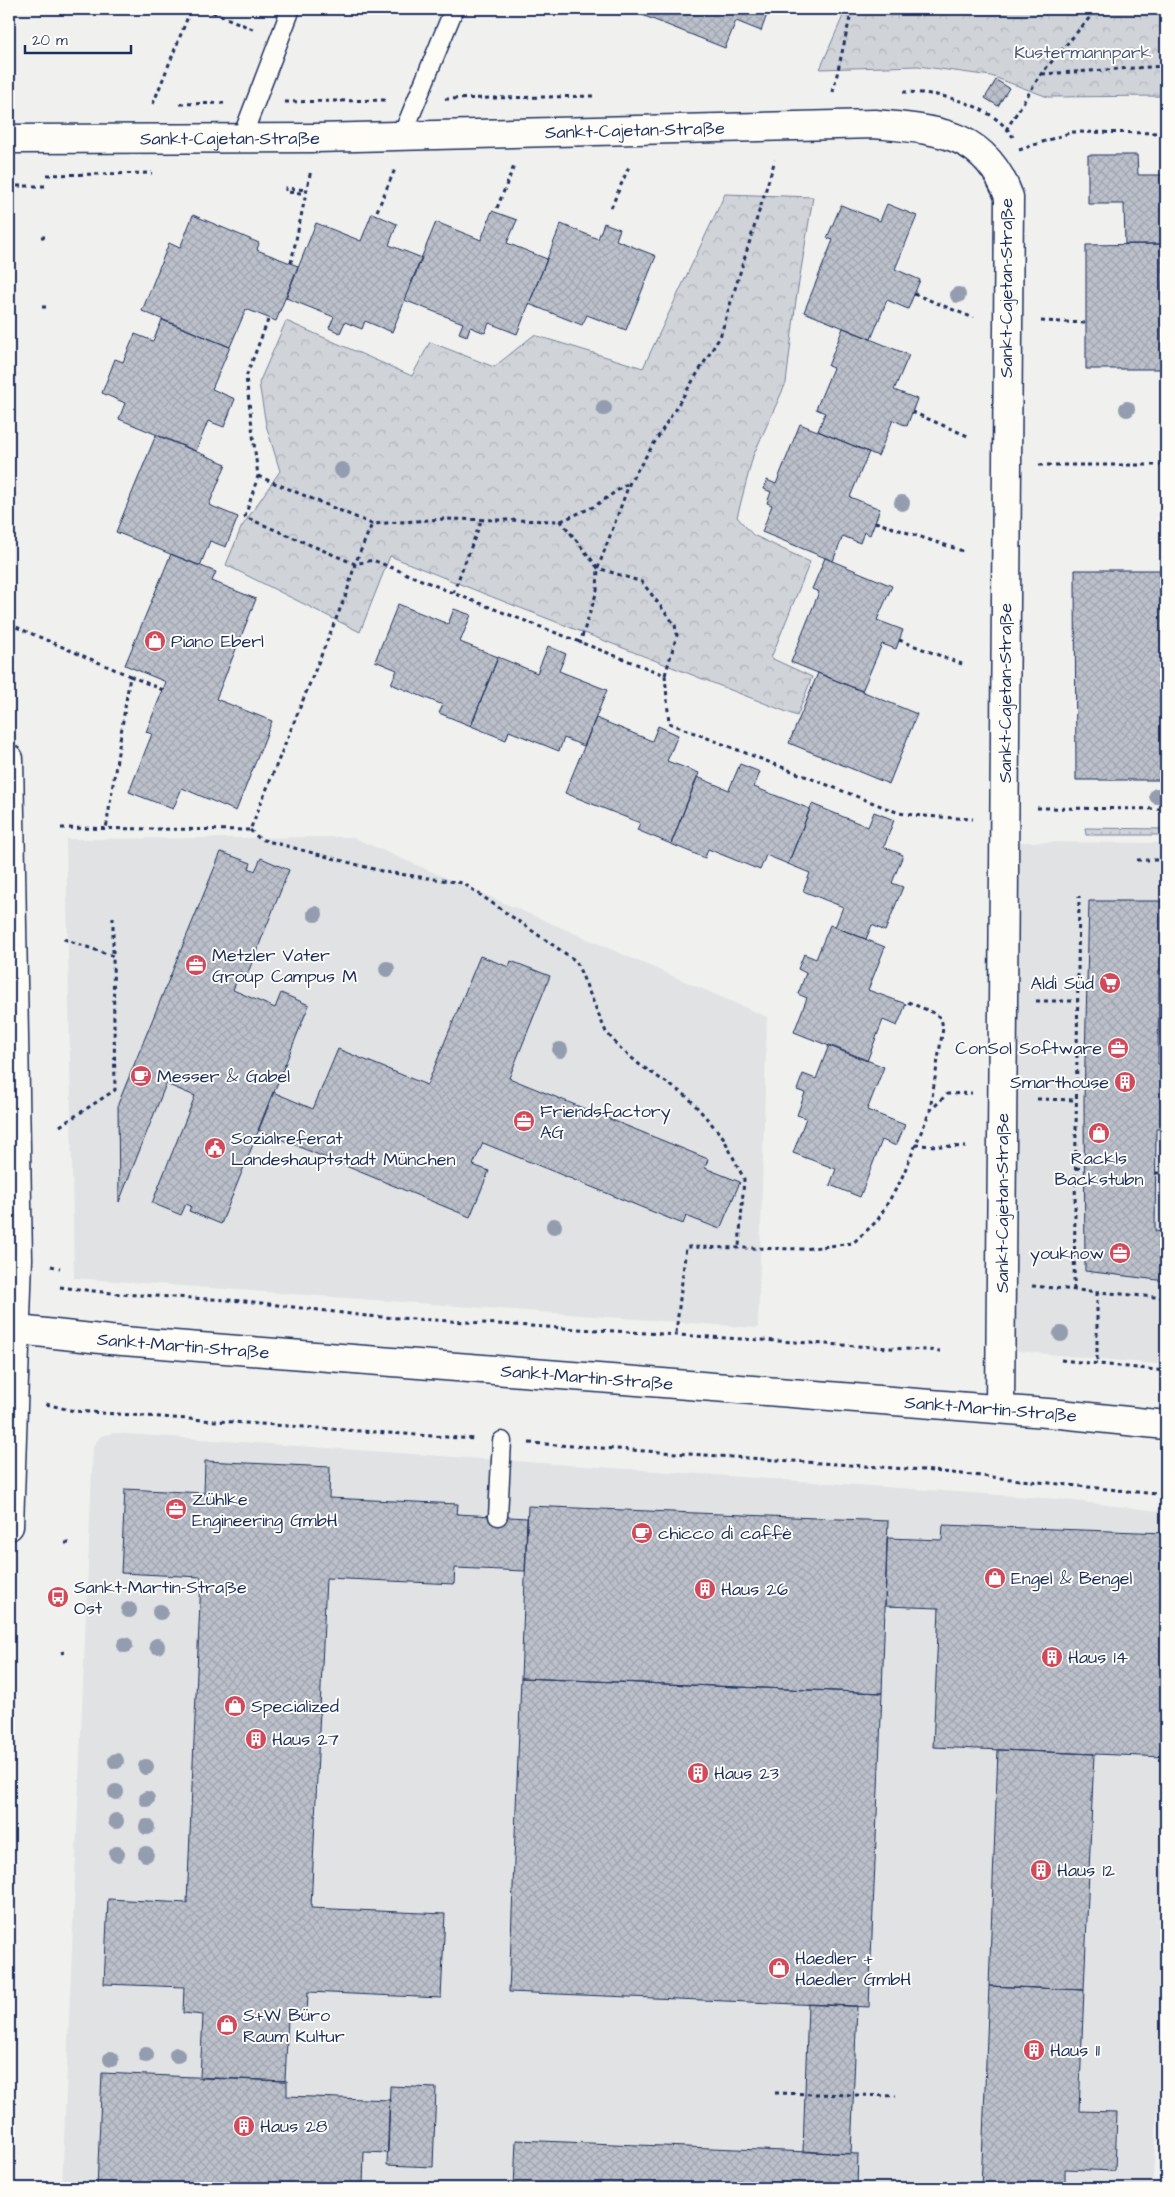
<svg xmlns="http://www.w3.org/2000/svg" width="1175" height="2197" font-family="'Architects Daughter',sans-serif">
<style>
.built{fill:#e0e2e3}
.grass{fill:url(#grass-dots);stroke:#76819b}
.park{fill:url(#park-crowns);stroke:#76819b}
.building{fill:url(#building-cross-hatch);stroke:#1b2f5e}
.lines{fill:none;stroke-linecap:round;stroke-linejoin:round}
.service-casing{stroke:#1b2f5e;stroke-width:21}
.minor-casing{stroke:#1b2f5e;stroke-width:31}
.tertiary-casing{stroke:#1b2f5e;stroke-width:31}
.path{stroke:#1b2f5e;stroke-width:3;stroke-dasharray:4 4;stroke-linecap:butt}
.service{stroke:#fdfcf7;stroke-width:18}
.minor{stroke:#fdfcf7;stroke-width:28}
.tertiary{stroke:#fdfcf7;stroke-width:28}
.tree{fill:#949caf}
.labels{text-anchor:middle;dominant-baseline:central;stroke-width:4;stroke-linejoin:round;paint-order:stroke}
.park-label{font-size:18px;fill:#48587c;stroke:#fdfcf7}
.street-label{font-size:18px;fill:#1b2f5e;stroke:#fdfcf7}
.poi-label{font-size:18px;fill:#1b2f5e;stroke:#fdfcf7;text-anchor:start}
</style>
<defs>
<pattern id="grass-dots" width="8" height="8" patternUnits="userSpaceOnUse" patternTransform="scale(1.25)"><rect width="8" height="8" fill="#d0d3d8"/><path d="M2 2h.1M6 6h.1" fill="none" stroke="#b2b5bc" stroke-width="1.8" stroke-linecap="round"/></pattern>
<pattern id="park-crowns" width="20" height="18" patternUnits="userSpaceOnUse" patternTransform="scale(1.25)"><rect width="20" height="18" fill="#d0d3d8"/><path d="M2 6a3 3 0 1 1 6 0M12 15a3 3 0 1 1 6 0" fill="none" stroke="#b2b5bc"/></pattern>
<pattern id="building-cross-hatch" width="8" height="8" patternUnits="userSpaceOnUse" patternTransform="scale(1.25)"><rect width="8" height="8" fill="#bbc0ca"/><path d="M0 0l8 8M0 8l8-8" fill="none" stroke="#a0a5b0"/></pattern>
</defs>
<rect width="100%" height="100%" fill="#f0f0ee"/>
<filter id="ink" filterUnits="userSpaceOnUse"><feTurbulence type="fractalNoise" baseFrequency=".02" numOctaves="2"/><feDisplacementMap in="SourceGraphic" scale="10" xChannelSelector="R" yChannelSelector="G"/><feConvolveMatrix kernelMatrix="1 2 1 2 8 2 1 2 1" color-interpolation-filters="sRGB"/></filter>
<g filter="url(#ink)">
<path class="built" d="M352,837l415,180 -9,311 -684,-50 -8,-439z
M1008,842l158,1v522l-150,-14z
M113,1433l944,66 109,13v490l-14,186h-1090l31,-742 8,-10z"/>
<path class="grass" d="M1085,828l81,1v6h-80z"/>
<path class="park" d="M846,9h320v87l-118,1 -57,-21 -73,-10 -98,3z
M725,194l88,3 -17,103 -10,83 -33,73 -16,61 16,18 57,27 -39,96 41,19 -15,39c-136,-54 -272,-105 -407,-160l-30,76 -134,-67 15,-37 39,-57 -14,-46 -7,-42 27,-62 126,55 18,-34 64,25 40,-32 109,33z"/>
<path class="building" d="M627,9h142l-8,22 -25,-10 -11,27z
M996,80l13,8 -11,18 -13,-8z
M1088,155h49l1,20h28v69h-41l-1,-40h-36z
M887,204l30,12 -22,53 25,11 -12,29 -21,-9 -16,39 -67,-27 29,-72 -6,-2 14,-33 39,16z
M492,211l25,9 -10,23 40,16 -30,75 -28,-11 -4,10 -15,-6 -3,9 -8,-3 4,-10 -59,-23 32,-78 45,18z
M372,213l25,11 -8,21 33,13 -30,74 -27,-11 -3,8 -17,-7 -5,11 -11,-5 5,-11 -48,-19 30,-75 45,18z
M193,215l66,28 -2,7 41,16 -22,55 -30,-12 -16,38 -88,-36 27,-68 11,5z
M604,223l16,6 -4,11 40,16 -30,74 -39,-15 -5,10 -53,-21 32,-80 37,15z
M1162,244v125h-76v-124z
M162,320l68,27 -18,42 23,10 -11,28 -16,-6 -12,30 -77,-32 6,-16 -23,-10 13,-34 8,3 12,-28 18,7z
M843,328l66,27 -15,35 23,9 -10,27 -14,-6 -15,36 -60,-25 7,-18 -9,-4 17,-41 -5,-2z
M800,424l69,28 -19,45 30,12 -10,26 -6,-3 -4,11 -17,-7 -10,25 -71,-29 10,-27 -5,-2 4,-11 -7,-3 3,-9 9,4z
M156,435l70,29 -17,41 29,12 -12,30 -16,-6 -10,25 -84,-34z
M171,554l45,18 -4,9 44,18 -40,100 56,22 -36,90 -54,-23 -9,21 -44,-17 23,-58 -6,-2 20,-50 -41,-17z
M825,558l67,28 -15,34 26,10 -7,19 -14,-5 -20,47 -71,-29 28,-70 -7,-3z
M1075,570h91v210h-90z
M398,604l50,20 6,-15 17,6 -11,27 38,15 -27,69 -32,-13 4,-8 -52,-21 6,-14 -22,-9z
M548,646l18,8 -7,17 48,19 -23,56 -20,-8 -5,13 -50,-20 -3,9 -35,-14 27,-69 39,16z
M818,673l99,41 -28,70 -100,-41z
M596,718l56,23 6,-15 20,9 -11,26 32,12 -28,71 -34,-14 3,-7 -75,-30z
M740,764l20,8 -6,15 56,22 -22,55 -22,-9 -6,15 -52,-21 -3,9 -34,-14 26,-67 32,13z
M812,804l56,23 6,-15 20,8 -10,27 19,8 -11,28 11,4 -18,44 -13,-6 -6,14 -31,-12 8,-20 -40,-16 7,-18 -22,-9z
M221,852l30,11 -2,5 6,3 6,-13 28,12 -42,105 -7,-3 -7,18 42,18 6,-15 28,12 -88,219 -32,-13 2,-5 -5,-2 -5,11 -29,-12 43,-107 -29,-12 -47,118 -1,-98z
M1089,901h77v69h-7l-1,94h8v65h-10l-1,102 11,1v49l-81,-10 -1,-171z
M830,925l55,22 -17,43 38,14 -9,22 -14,-6 -16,41 -73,-29 13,-34 -9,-4 8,-21 -8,-4 6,-15 12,5z
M480,956l29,11 2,-6 39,15 -41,102 199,81 -3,9 35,14 -20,47 -34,-13 -3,8 -200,-81 -10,22 16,6 -19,46 -212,-87 15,-38 40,17 25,-60 89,36z
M829,1045l55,22 -17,43 38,15 -9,21 -14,-6 -22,57 -30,-12 6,-16 -43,-16 13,-35 -9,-3 8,-22 -8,-3 6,-16 13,5z
M205,1461l125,6 -1,31 129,6 -1,10 70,4 -2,53 -70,-3 -1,16 -128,-6 -15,330 134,6 -4,84 -133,-6 -1,27 -19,-1 -3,63 -85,-3 3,-63 -20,-2 1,-26 -80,-3 4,-85 79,4 13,-301 1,-25 -80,-4 4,-84 79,4z
M528,1506l360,15 -6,172 -361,-15z
M943,1525l223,8 -2,224 -231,-10 6,-139 -54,-2 2,-68 55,2z
M521,1678l361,15 -13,314 -360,-15z
M998,1750l96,4 -10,236 -95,-4z
M989,1986l95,4 -5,121 38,1 -2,59 -50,-2v19h-84z
M808,2004l49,2 -6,148 -48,-3z
M102,2073l185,8v15l103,4 -2,53 -24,-1 -1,36h-266z
M390,2086l46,2 -3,79 -46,-2z
M516,2140l342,14 -1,34h-343z"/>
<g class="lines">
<g class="service-casing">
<path id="service" d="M402,136l52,-127
M242,137l47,-123
M498,1516l4,-75"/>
</g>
<g class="minor-casing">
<g id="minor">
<path id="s1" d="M9,139l307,-1 559,-14c61,6 110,7 134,73l-9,1212"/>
</g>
</g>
<g class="tertiary-casing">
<g id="tertiary">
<path d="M9,759l9,500 -9,267"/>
<path id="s2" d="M9,1329l101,11 950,74 106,11"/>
</g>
</g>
<path class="path" d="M205,9l50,21
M1042,74l124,-8
M833,92l19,-83
M903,92c36,0 89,12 110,45
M445,99l149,-3
M285,102l102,-2
M153,104l38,-95
M180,104l47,-1
M1006,130l35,-56 56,-65
M1019,150l53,-18 94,1
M47,175l105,-2
M9,186h38
M301,193l-15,-1v-4l22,2
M497,208l17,-42
M611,208l19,-44
M377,211l18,-42
M41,237h7
M291,263l20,-93
M914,294l60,24
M42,307h7
M268,320l-22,57 12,99 -13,41 110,47 18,-4 80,33 212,82 4,48 230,90 23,3 51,3
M1041,321l45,2
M912,412l58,25
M1039,465h127
M258,476l114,48 72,-5 117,2 37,47 -1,23 -17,52
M561,521l32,-14 37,-25
M875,522l91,30
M453,593l29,-74
M9,624l121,52 -24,153
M899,640l63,24
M665,675l12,-40 -2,-10 -33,-43 -44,-14 32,-86 90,-145 55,-177
M130,676l33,14
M1037,808l129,1
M61,828l189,2 97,-238 8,-28 17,-40
M250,830l10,9 125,33 78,11 113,78 30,71 13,15 21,18 48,32 35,40 21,42 -5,68
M1137,860h29
M113,917v39
M1036,1001h42
M908,1002l24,10 9,6 2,10 -13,82
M1037,1099l40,1
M60,1126l55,-36 -2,-134 -52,-18
M915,1145l51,2
M1076,1168l8,1
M1155,1173h11
M51,1266l9,2
M1032,1286l134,12
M60,1287l60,7 125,7 122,15 573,35
M1074,1290l5,-394
M1097,1292v72
M676,1333l10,-86 118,2 49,-6 24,-22 23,-39 30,-71 17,-17 25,-1
M1061,1360l105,11
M46,1404l28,7 401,28
M529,1443l394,27 243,25
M65,1543h4
M61,1653l3,-1
M775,2093l121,3"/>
<use href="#service" class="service"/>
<use href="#minor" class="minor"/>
<use href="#tertiary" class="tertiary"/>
</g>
<g class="tree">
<circle cx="958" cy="295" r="8"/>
<circle cx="604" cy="408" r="8"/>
<circle cx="1127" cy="409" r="8"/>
<circle cx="342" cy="470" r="8"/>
<circle cx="902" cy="503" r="8"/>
<circle cx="1157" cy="796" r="8"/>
<circle cx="315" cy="914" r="8"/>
<circle cx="387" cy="969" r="8"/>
<circle cx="560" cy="1050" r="8"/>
<circle cx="554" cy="1226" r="8"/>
<circle cx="1061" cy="1334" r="8"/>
<circle cx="129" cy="1610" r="8"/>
<circle cx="160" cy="1612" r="8"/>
<circle cx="125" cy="1645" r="8"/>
<circle cx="157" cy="1646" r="8"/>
<circle cx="116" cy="1761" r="8"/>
<circle cx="146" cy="1767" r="8"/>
<circle cx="116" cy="1792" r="8"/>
<circle cx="147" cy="1799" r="8"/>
<circle cx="116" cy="1821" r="8"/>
<circle cx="147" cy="1827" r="8"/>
<circle cx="117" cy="1854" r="8"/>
<circle cx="146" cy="1854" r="8"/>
<circle cx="146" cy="2055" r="8"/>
<circle cx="177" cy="2055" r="8"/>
<circle cx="111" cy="2059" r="8"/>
</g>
</g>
<defs>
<g id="shop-disc" transform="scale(1.125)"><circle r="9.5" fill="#d1495b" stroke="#fdfcf7"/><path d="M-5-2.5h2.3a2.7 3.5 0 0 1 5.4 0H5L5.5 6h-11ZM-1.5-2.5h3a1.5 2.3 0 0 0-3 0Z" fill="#fff"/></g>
<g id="office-disc" transform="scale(1.125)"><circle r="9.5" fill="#d1495b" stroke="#fdfcf7"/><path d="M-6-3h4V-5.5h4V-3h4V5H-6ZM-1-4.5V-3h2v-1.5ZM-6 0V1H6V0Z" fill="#fff"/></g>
<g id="supermarket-disc" transform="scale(1.125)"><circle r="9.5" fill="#d1495b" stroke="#fdfcf7"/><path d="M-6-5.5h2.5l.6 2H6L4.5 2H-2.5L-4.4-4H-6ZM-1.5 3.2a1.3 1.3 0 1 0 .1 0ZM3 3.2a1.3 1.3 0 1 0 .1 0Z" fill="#fff"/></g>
<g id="cafe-disc" transform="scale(1.125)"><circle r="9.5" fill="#d1495b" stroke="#fdfcf7"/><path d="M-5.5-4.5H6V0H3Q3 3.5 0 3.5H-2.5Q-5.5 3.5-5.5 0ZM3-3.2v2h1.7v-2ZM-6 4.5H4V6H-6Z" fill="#fff"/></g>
<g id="building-disc" transform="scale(1.125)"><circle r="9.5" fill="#d1495b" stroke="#fdfcf7"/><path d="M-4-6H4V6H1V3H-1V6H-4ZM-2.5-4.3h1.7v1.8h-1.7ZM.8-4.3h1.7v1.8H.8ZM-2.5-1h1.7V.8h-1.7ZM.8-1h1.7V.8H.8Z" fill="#fff"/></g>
<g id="civic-disc" transform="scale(1.125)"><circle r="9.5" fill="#d1495b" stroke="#fdfcf7"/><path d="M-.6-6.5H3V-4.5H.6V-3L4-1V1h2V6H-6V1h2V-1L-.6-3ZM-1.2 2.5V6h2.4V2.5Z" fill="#fff"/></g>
<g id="bus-disc" transform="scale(1.125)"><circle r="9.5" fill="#d1495b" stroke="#fdfcf7"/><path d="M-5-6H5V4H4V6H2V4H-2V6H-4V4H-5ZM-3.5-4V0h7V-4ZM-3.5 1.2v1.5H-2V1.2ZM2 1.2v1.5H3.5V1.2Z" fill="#fff"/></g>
</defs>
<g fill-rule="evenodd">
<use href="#shop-disc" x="155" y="641"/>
<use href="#office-disc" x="196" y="965"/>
<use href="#supermarket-disc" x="1110" y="983"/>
<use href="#office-disc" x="1118" y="1048"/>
<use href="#cafe-disc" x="141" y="1076"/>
<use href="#building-disc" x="1125" y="1082"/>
<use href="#office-disc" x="524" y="1121"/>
<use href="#shop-disc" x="1099" y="1133"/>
<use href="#civic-disc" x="215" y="1148"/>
<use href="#office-disc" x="1120" y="1253"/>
<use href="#office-disc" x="176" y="1509"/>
<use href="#cafe-disc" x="642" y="1533"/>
<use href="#shop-disc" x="995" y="1578"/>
<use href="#building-disc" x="705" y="1589"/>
<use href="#bus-disc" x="58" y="1597"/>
<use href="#building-disc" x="1052" y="1657"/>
<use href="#shop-disc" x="235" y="1706"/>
<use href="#building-disc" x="256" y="1739"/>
<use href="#building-disc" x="698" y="1773"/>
<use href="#building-disc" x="1041" y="1870"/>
<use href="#shop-disc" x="779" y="1968"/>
<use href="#shop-disc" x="227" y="2025"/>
<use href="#building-disc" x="1034" y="2050"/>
<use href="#building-disc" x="244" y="2126"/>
</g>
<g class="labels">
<g class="park-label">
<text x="1083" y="52">Kustermannpark</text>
</g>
<g class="street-label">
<text stroke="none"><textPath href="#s1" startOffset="626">Sankt-Cajetan-Straße</textPath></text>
<text stroke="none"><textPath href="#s1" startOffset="221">Sankt-Cajetan-Straße</textPath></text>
<text transform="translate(1006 288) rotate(-90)">Sankt-Cajetan-Straße</text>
<text transform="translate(1005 693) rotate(-90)">Sankt-Cajetan-Straße</text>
<text transform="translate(1002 1203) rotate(-90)">Sankt-Cajetan-Straße</text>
<text stroke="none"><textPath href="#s2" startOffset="175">Sankt-Martin-Straße</textPath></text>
<text stroke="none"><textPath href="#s2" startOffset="580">Sankt-Martin-Straße</textPath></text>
<text stroke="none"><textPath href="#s2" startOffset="985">Sankt-Martin-Straße</textPath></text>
</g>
<g class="poi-label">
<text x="171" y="641">Piano Eberl</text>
<text x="212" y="955">Metzler Vater<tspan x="212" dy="21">Group Campus M</tspan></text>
<text x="1094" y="983" text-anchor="end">Aldi Süd</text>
<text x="1102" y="1048" text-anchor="end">ConSol Software</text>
<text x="157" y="1076">Messer &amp; Gabel</text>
<text x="1109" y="1082" text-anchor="end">Smarthouse</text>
<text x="540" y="1111">Friendsfactory<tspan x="540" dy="21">AG</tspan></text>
<text x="231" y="1138">Sozialreferat<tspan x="231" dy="21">Landeshauptstadt München</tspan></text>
<text x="1099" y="1158" text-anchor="middle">Rackls<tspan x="1099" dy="21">Backstubn</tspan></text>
<text x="1104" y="1253" text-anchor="end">youknow</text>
<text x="192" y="1499">Zühlke<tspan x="192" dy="21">Engineering GmbH</tspan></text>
<text x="658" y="1533">chicco di caffè</text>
<text x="1011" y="1578">Engel &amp; Bengel</text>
<text x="74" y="1587">Sankt-Martin-Straße<tspan x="74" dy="21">Ost</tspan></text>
<text x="721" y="1589">Haus 26</text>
<text x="1068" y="1657">Haus 14</text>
<text x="251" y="1706">Specialized</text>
<text x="272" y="1739">Haus 27</text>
<text x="714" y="1773">Haus 23</text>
<text x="1057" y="1870">Haus 12</text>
<text x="795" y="1958">Haedler +<tspan x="795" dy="21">Haedler GmbH</tspan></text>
<text x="243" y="2015">S+W Büro<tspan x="243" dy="21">Raum Kultur</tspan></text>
<text x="1050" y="2050">Haus 11</text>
<text x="260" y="2126">Haus 28</text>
</g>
</g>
<rect width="1175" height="2197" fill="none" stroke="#fdfcf7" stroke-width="30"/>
<rect x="15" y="15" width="1145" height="2167" fill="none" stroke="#1b2f5e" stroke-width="2" filter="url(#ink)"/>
<path d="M25 45v8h106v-8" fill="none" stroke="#1b2f5e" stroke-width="2.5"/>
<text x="32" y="45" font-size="15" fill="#1b2f5e" stroke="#fdfcf7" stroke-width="4" paint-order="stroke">20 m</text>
</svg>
